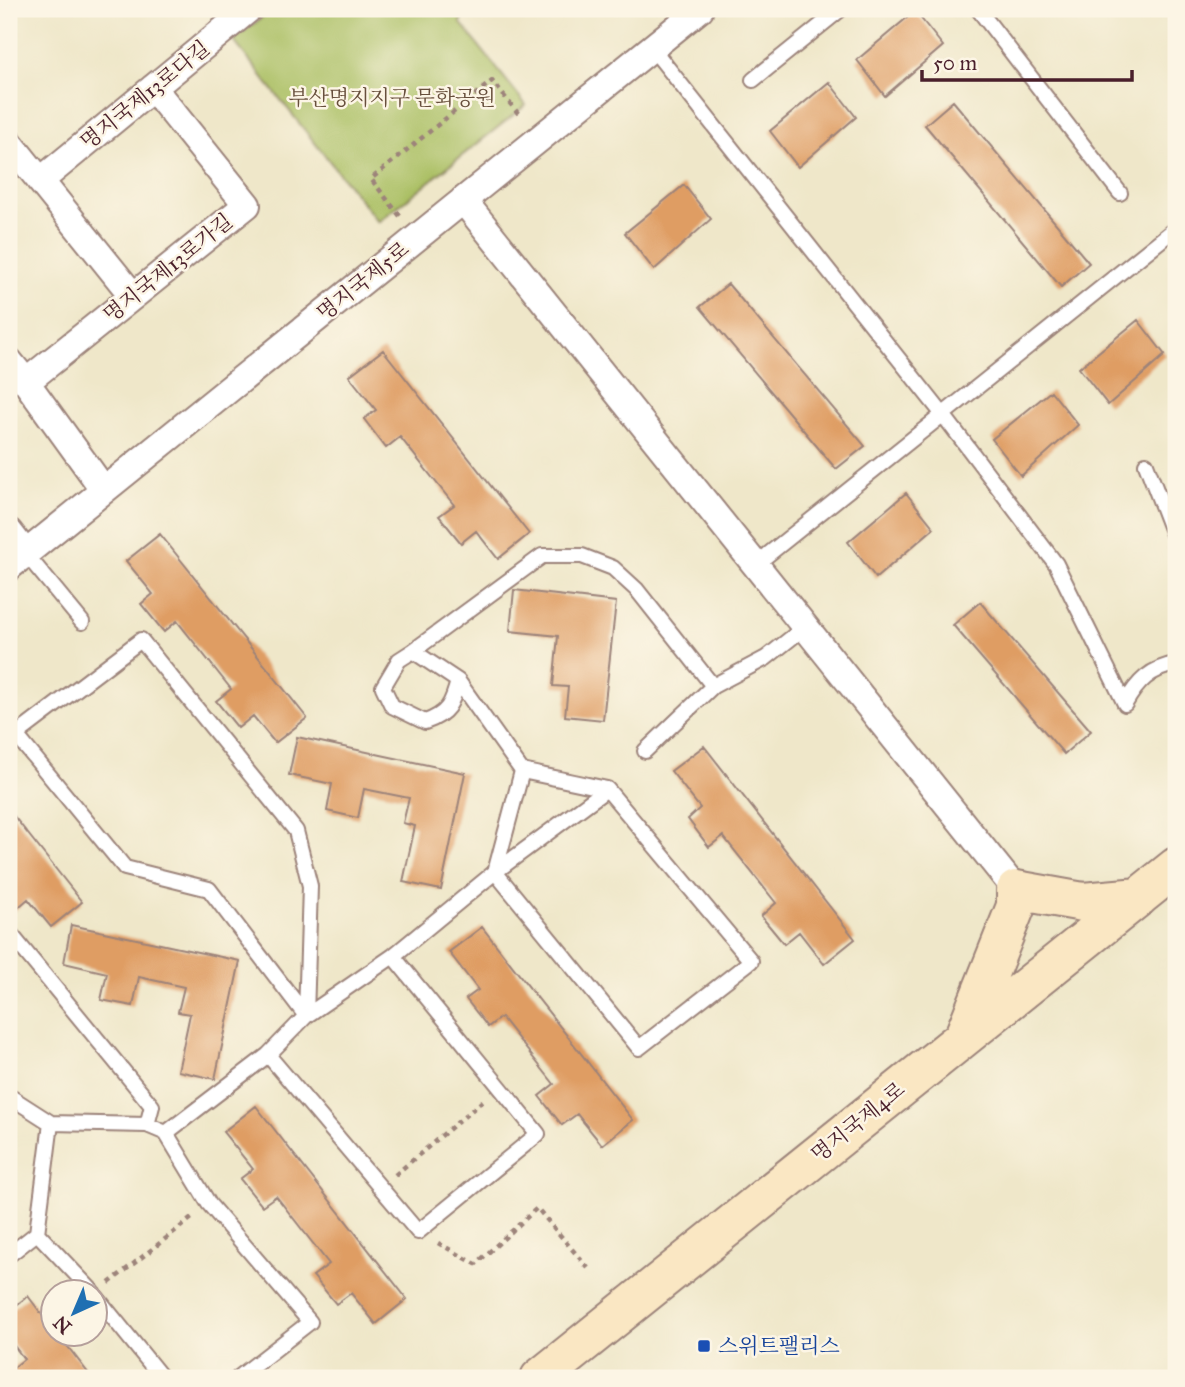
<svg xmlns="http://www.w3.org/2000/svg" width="1185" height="1387" font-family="'IM FELL Great Primer','Noto Serif KR',serif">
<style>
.green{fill:#abc065;stroke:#7a7048;stroke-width:2}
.building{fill:#df9d64}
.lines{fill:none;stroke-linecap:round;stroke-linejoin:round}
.service-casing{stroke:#9c837a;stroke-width:18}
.minor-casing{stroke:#9c837a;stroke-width:30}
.secondary-casing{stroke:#9c837a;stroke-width:42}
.path{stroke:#9c837a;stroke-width:4.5;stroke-dasharray:5 5;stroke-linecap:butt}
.service{stroke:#fff;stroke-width:14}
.minor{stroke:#fff;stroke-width:26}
.secondary{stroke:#fae7c3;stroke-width:38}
.transit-dot{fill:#1a4fb4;stroke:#fcf5e5;stroke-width:2.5}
.labels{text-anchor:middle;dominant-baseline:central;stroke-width:5;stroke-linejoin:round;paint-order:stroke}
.street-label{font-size:21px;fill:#4a1f2b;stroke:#fcf5e5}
.park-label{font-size:21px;fill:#674f3c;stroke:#fcf5e5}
.transit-label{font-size:21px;fill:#164399;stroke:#fcf5e5;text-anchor:start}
</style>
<rect width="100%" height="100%" fill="#fcf5e5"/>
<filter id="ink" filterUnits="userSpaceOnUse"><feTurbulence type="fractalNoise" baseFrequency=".0143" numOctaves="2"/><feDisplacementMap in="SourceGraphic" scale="14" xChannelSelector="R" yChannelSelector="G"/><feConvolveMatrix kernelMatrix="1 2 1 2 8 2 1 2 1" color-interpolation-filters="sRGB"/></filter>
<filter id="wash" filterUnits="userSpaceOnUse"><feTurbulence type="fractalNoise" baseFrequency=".00686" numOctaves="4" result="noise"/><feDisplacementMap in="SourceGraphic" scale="28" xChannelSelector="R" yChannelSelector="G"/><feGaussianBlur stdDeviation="1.57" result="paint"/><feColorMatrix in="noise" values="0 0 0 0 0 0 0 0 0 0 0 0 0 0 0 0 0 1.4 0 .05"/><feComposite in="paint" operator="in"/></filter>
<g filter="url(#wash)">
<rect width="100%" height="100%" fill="#efe7c9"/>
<path class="green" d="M273,9h195l-8,13 66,83 -148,117 -145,-182z"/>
<g id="blocks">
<path class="building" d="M915,11l28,35 -58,50 -28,-36z
M829,82l27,35 -58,50 -28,-36z
M953,101l136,162 -28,24 -136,-162z
M684,185l27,34 -57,51 -29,-37z
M728,284l137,162 -29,23 -136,-162z
M1138,320l27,35 -57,50 -29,-37z
M383,350l146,184 -31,25 -22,-28 -15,12 -22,-27 15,-11 -54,-68 -14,11 -22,-29 12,-9 -27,-34z
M1051,391l27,34 -57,51 -29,-37z
M906,493l28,35 -58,50 -28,-36z
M160,534l147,184 -32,25 -22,-27 -15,12 -22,-27 15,-12 -54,-68 -13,11 -23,-28 12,-10 -27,-33z
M514,590l102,12 -13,118 -38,-4 3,-29 -15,-1 5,-50 -48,-5z
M980,602l111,129 -27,23 -111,-129z
M297,737l168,36 -24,117 -38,-8 12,-56 -12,-3 6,-25 -45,-9 -6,29 -31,-7 5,-27 -43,-9z
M704,746l151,193 -31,25 -25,-32 -15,12 -23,-28 15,-13 -53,-67 -14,11 -21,-28 12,-11 -29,-37z
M9,810l73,92 -31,25 -23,-28 -15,13 -4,-6z
M71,925l169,36 -25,118 -37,-8 12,-57 -12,-2 6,-25 -45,-10 -6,29 -32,-6 6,-27 -43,-10z
M482,927l151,193 -31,25 -25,-31 -15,11 -23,-29 15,-12 -53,-67 -13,10 -22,-28 12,-9 -29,-38z
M256,1106l151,193 -31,25 -25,-31 -15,11 -23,-28 16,-12 -53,-68 -14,10 -22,-27 13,-10 -30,-37z
M28,1296l24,32v6h6l34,44h-73l-7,-9 12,-10 -15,-20v-28z"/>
</g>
</g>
<g filter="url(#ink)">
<use href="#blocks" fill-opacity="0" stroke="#9c837a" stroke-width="2"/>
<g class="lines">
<g class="service-casing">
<path id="service" d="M978,9l142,184
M652,48l292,368 112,148 69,140c12,-22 26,-36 51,-40
M753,80l88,-71
M1146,464l30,78
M26,554l56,68
M755,565l421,-337
M141,640l155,191 14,55 -4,130 -97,-127 -84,-21 -109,-133z
M413,651l-14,9 -16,27 9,19 33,16c23,-8 27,-18 33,-41
M645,751l68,-65 53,-28 39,-31
M522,771l85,18
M9,932l143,174 -5,19
M268,1055l150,177 120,-98 -145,-178
M9,1096l42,27 96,2 19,8 102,-78 38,-39 87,-60 102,-84 112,-83 144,172 -112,87 -144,-176 27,-101 -64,-90 -45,-30 129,-95h40l31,12 24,22 76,96
M51,1123l-14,110 56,59
M166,1133l43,71 101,118 -72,56
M9,1255l28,-22
M94,1294l68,84"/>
</g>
<g class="minor-casing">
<path id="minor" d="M9,142l124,154
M40,181l209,-172
M463,200l553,690
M9,361l17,21 221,-177 -94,-117
M26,382l78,108
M9,532l17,22
M9,567l691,-558"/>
</g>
<g class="secondary-casing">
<path id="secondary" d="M964,1036l52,-130v-16l67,12 56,-5
M540,1378l636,-511"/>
</g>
<path class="path" d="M400,216l-29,-37 121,-98 29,36
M395,1175l90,-76
M438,1243l38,21 61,-56 51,60
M109,1283l84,-66"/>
<use href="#service" class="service"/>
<use href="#minor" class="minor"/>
<use href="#secondary" class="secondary"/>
</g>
</g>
<rect class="transit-dot" x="697" y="1339" width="14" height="14" rx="3.5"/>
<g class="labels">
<g class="street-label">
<text transform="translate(145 95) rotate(-39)">명지국제13로다길</text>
<text transform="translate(168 268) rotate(-39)">명지국제13로가길</text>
<text transform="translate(363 281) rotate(-39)">명지국제5로</text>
<text transform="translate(858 1122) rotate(-39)">명지국제4로</text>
</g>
<g class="park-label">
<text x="392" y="98">부산명지지구 문화공원</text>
</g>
<g class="transit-label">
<text x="718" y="1346">스위트팰리스</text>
</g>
</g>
<rect width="1185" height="1387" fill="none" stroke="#fcf5e5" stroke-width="35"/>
<g transform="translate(74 1313) rotate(224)"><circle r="33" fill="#fcf5e5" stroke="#b59f9b" stroke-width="2"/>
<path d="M0-5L12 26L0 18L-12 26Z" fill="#1f6fb2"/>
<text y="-10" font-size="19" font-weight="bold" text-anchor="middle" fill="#4a1f2b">N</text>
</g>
<path d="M922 70v10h210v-10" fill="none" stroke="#4a1f2b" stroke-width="3.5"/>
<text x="933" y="70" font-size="21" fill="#4a1f2b" stroke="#fcf5e5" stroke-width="5" paint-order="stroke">50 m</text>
</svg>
